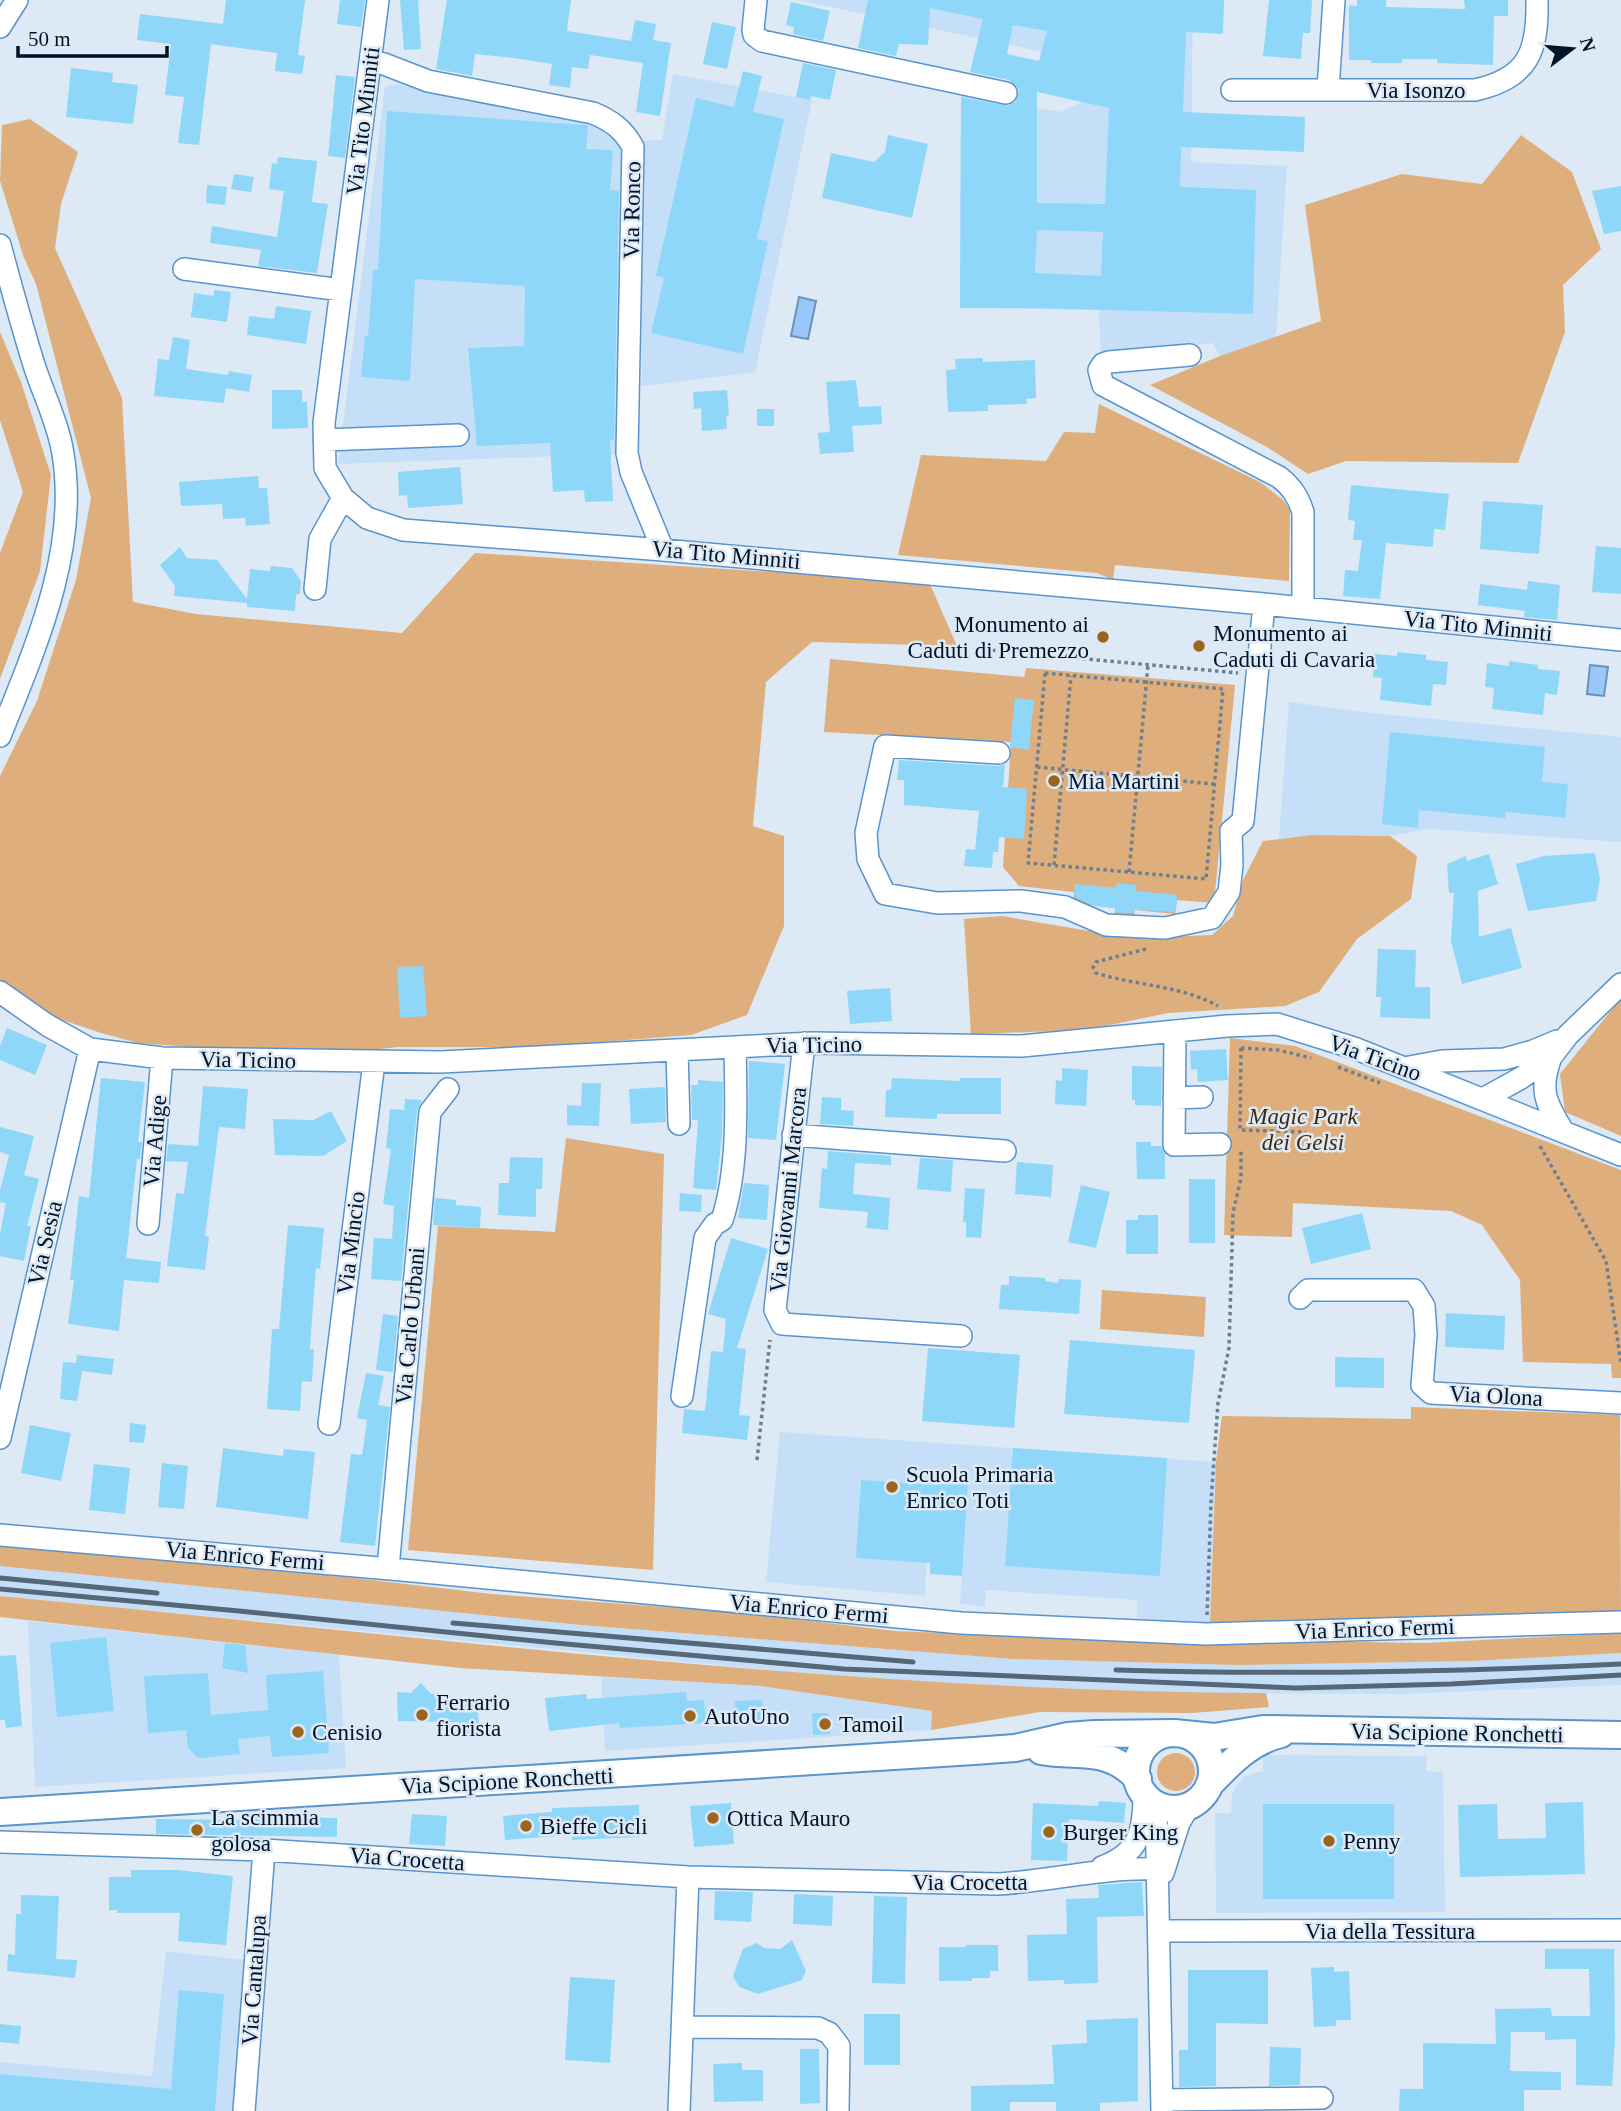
<svg xmlns="http://www.w3.org/2000/svg" width="1621" height="2111" font-family="Georgia,serif">
<style>
.built{fill:#c5dff9}
.green{fill:#deaf7c}
.water{fill:#97c8f9;stroke:#6a92ba;stroke-width:2}
.building{fill:#8fd7f9;fill-rule:evenodd}
.lines{fill:none;stroke-linecap:round;stroke-linejoin:round}
.minor-casing{stroke:#5994cc;stroke-width:24}
.major-casing{stroke:#5994cc;stroke-width:30}
.path{stroke:#707f90;stroke-width:3.5;stroke-dasharray:3.5 3.5;stroke-linecap:butt}
.minor{stroke:#fff;stroke-width:21}
.major{stroke:#fff;stroke-width:26}
.rail{stroke:#566778;stroke-width:5}
.poi-dot{fill:#9b651e;stroke:#dde9f5;stroke-width:2.5}
.labels{text-anchor:middle;dominant-baseline:central;stroke-width:5;stroke-linejoin:round;paint-order:stroke}
.street-label{font-size:23px;fill:#001328;stroke:#dde9f5}
.poi-label{font-size:23px;fill:#001328;stroke:#dde9f5;text-anchor:start}
.park-label{font-size:23px;font-style:italic;fill:#40280b;stroke:#dde9f5}
</style>
<rect width="100%" height="100%" fill="#dde9f5"/>
<path class="built" d="M797,0h396l-2,162 96,4 -11,171 -56,19 -7,-13 -112,11 -2,-44 -139,-2 1,-213 100,17 21,-10 9,-40z
M673,74l139,26 -57,272 -113,14 -1,-245 21,-1z
M397,84l208,43 20,28 -5,299 -282,10 47,-377z
M1289,702l82,11 250,24v105l-190,-13 -41,7 -78,-1 -33,4z
M780,1432l436,30 -6,161 -73,-3v-20l-151,-10 -1,17 -25,-3 2,-28 -34,-45 -3,65 -159,-14z
M0,1566l581,59 432,34 226,6 233,-4 149,-8v32l-219,9 -212,-1 -126,-4 -221,-12 -843,-81z
M28,1621l311,34 7,113 -311,19z
M601,1677l160,9 171,25 -1,19 -326,21z
M1263,1755l164,1 -1,15 17,1 2,140 -229,1 -1,-100h16l1,-18 3,-8 10,-11 18,-5z
M166,1951l79,9 -10,151h-235v-49l152,14z"/>
<path class="green" d="M30,119l48,33 -17,52 -6,44 67,150 11,204 63,12 206,19 73,-80 454,29 28,64 -145,-4 -46,40 -13,144 31,10v90l-37,89 -56,20 -116,9 -51,3h-126l-53,6 -112,-3 -95,-7 -37,-10 -44,-15 -31,-17 -26,-19v-206l37,-75 39,-121 15,-82 -55,-214 -12,-26 -24,-77 2,-56z
M1521,135l51,37 29,77 -38,36 2,47 -47,131 -172,-2 -38,13 -41,-27 -117,-62 70,-29 101,-35 -16,-116 97,-31 80,10z
M0,332l21,50 30,93 -11,96 -40,108v-126l23,-61 -23,-72z
M1099,404l161,78 23,18 7,10 -1,71 -174,-16 -2,15 -16,-7 -199,-18 23,-100 125,6 18,-29 31,1z
M830,659l194,18 2,-9 209,17 -21,218 -37,-3 -2,14 -40,-4 -1,6 -19,-2v-6l-42,-5 1,-11 -55,-6 -16,-19 8,-125 -187,-10z
M1312,835l78,1 27,20 -6,43 -54,40 -38,53 -34,14 -117,7 -82,17 -115,4 -7,-115 38,-3 128,22 82,-3 21,-19 10,-36 20,-39z
M1621,998v138l-56,-24 -5,-38z
M1230,1038l65,8 326,124v208h-9l-1,-14 -88,-2 -3,-82 -38,-55 -31,-14 -158,-8 -1,34 -68,-2z
M566,1138l98,16 -11,416 -245,-20 30,-324 117,6z
M1102,1290l104,7 -2,40 -104,-8z
M1411,1407l209,8 1,196 -411,12 6,-161 6,-46 189,3z
M0,1546l249,20 243,28 250,19 153,18 170,7 361,5 195,-10v20l-149,8 -233,4 -226,-6 -432,-34 -581,-59z
M0,1596c421,40 843,95 1266,97l3,14 -77,6 -152,-1 -109,18 1,-19 -171,-25 -301,-18 -460,-51z
M1157 1772a19 19 0 1 1 38 0a19 19 0 1 1-38 0Z"/>
<path class="water" d="M799,297l17,4 -8,38 -17,-3z
M1590,665l18,2 -4,29 -17,-2z"/>
<path class="building" d="M226,0h79l-7,55 7,1 -3,18 -27,-3 2,-18 -66,-9 -12,101 -21,-2 6,-46 -19,-2 6,-51 -34,-4 3,-26 83,10z
M340,0h25l-4,27 -24,-3z
M400,0h18l3,49 -17,1z
M447,0h124l-4,31 64,10 4,-21 21,4 -3,16 18,3 -11,73 -24,-4 7,-49 -53,-8 -2,14 -16,-2 -2,21 -21,-3 3,-21 -38,-6 -39,-4 -3,22 -36,-7z
M868,0h356l-1,34 -37,-2 -3,80 122,5 -1,35 -123,-5 -1,40 76,3 -3,124 -220,-6h-73l1,-211 48,9 7,-5 3,-11 -10,-10 -39,-8 13,-53 -53,-11 -2,37 -29,-1 -3,12 -38,-8zM1013,25l34,6 -8,30 -32,-7zM1037,92l72,16 -4,96 -68,-1zM1037,230l66,2 -2,44 -66,-3z
M1269,0h43l-2,33h-7l-2,26 -38,-3z
M1357,0h29v7l79,2 -1,-9h44v16h-14l-1,49 -56,-2v-4h-35v4h-31v-3h-22v-55l8,1z
M791,2l39,9 -7,30 -30,-7 1,-7 -8,-2z
M712,22l24,5 -9,42 -24,-5z
M803,63l33,7 -6,30 -19,-4 -1,4 -14,-3z
M71,68l42,5 -1,9 26,3 -5,39 -67,-7z
M743,71l19,5 -9,36 31,7 -27,120 11,2 -25,113 -92,-21 13,-55 -8,-2 40,-178 38,9z
M336,75l19,2 -10,81 -17,-2z
M387,111l197,14h4l-2,24 27,1 -3,40 9,1 -5,249h-4l3,61 -28,1 -1,-12 -31,2 -3,-49 -73,3 -9,-98 56,-2 1,-60 -110,-7 -5,102 -49,-4 4,-41h3l5,-66h5z
M888,135l40,9 -16,74 -90,-20 9,-45 43,9 11,-10z
M278,157l39,4 -5,41 16,2 -11,69 -59,-7 3,-16 -51,-7 2,-17 65,11 7,-46 -15,-2 3,-26 5,1z
M234,174l20,3 -3,15 -20,-3z
M207,185l20,2 -2,18 -19,-2z
M1621,186v45l-17,3 -12,-43z
M214,290l17,2 -4,30 -36,-5 3,-24 20,3z
M276,306l35,5 -5,33 -59,-9 2,-19 25,3z
M173,337l17,3 -4,29 42,6 1,-4 23,4 -3,17 -23,-4 -2,15 -70,-7 4,-37 11,1z
M983,358v4l52,-2 1,38 -10,1 1,5 -39,1v6l-40,1 -2,-42 10,-1 -1,-10z
M856,380l3,27 22,-1 1,18 -30,2 2,26 -34,2 -2,-21 12,-1 -4,-50z
M272,390h30v12h5l1,26 -36,1z
M727,390l2,25 -3,1 1,13 -25,2 -1,-23 -7,1 -1,-17z
M757,409h17v17h-17z
M460,467l3,37 -55,4 -1,-13 -8,1 -1,-24z
M258,476l1,12h8l3,36 -24,2 -1,-8 -22,1 -1,-15 -41,2 -2,-24z
M1351,485l98,9 -4,36 -11,-1 -1,18 -47,-4 -6,56 -37,-3 2,-26 13,1 4,-31h-9l2,-19 -7,-1z
M1483,501l60,4 -4,49 -59,-5z
M1596,546l25,2v46l-29,-2z
M180,547l7,11 30,2 30,39 3,-30 20,2 1,-5 21,2 9,13 -1,13h-4l-1,17 -48,-4v-4l-73,-7 1,-10 -15,-21z
M1528,581l32,4 -3,35 -33,-3 1,-6 -47,-6 2,-21 47,6z
M1397,652l29,3v5l22,2 -2,23 -13,-1 -2,22 -51,-6 2,-22 -9,-1 2,-23 22,2z
M1509,661l29,4v4l22,2 -3,24 -12,-2 -2,22 -51,-6 2,-21 -9,-1 2,-24 22,3z
M1015,698l19,2 -5,50 -19,-3z
M1390,732l155,15 -3,35 26,2 -3,34 -59,-6 -1,6 -86,-8 -1,18 -36,-4z
M899,760l99,6 7,-1 -2,22 24,2 -3,50 -25,-2 -1,15h-5l-1,16 -28,-2 2,-17 9,1 4,-39 -75,-6v-25h-7z
M1595,853l5,26 -4,22 -68,10 -12,-47 28,-8z
M1489,854l9,30 -20,7 1,46 32,-9 11,40 -60,16 -11,-43 3,-48h-5l-2,-29 19,-8 1,5z
M1117,883l20,2 -1,6 41,4 -1,17 -42,-2v3l-19,-1v-4l-21,-2 -20,-9 1,-13 41,4z
M1378,949l38,1 -1,37h15v32l-50,-2 1,-20h-5z
M423,966l4,50 -27,2 -3,-51z
M890,988l2,33 -42,3 -3,-33z
M7,1028l40,17 -12,30 -35,-15v-14z
M1226,1049l2,31 -30,2 -1,-13 -6,1 -1,-19z
M749,1061l36,3 -9,76 -28,-2z
M1132,1066l30,1 -1,39 -26,-1v-5h-3z
M1062,1068l26,2 -2,36 -31,-2 1,-24 6,1z
M101,1078l44,4 -7,60h4l-2,17h-3l-11,99 35,4 -2,21 -35,-3 -5,51 -51,-7 6,-44h-4l9,-84 10,2z
M892,1078l68,3v-3h41v36h-64v5l-52,-2 1,-27h5z
M698,1080l25,2 -1,52 -6,56 -23,-2 5,-68h-6l-1,-35h7z
M582,1083h19l-2,43 -32,-1v-20l14,1z
M203,1086l45,3 -3,40 -26,-2 -14,109 4,1 -4,33 -38,-4 9,-73 8,1 4,-32 -22,-1 2,-17 30,2z
M665,1087l1,35 -35,2 -2,-35z
M822,1097l19,1v12l13,1 -1,15 -33,-2z
M405,1099l17,1 -5,11 -16,170 -30,-2 3,-41 18,1 2,-33 -11,-2 8,-55 -5,-1 4,-39 14,1z
M331,1111l16,30 -24,15 -48,-1 -2,-36 40,1z
M0,1127l34,9 -10,39 15,4 -12,47h4l-7,35 -24,-5v-22l6,-31 -6,-1v-11l9,-36 -9,-3z
M1136,1142h15v4h10l4,8v25h-28z
M828,1151l63,5v9l-36,-2 -2,31 37,4 -2,32 -22,-2 2,-16 -49,-4 3,-40 5,1z
M510,1157l33,1 -1,31h-6v28l-38,-2 1,-32h10z
M920,1158l33,2 -2,32 -34,-3z
M1017,1162l36,3 -2,32 -36,-3z
M1189,1179h26v64h-26z
M744,1183l25,2 -2,35 -29,-2z
M1081,1185l29,7 -14,56 -28,-6z
M965,1188l20,1 -4,49 -15,-1v-15h-3z
M680,1193l22,2 -1,17 -22,-1z
M435,1198l21,2v5l25,2 -1,21 -47,-3z
M1362,1213l9,36 -60,15 -9,-36z
M1138,1215h20v39h-32v-34h12z
M288,1225l36,3 -4,41 -4,-1 -5,64 -1,17h4l-2,33 -10,-1 -2,30 -33,-2 5,-80h7z
M731,1238l37,11 -31,99 9,1 -7,66 11,1 -3,24 -65,-7 2,-24 21,2 6,-60 12,1 3,-33 -18,-5z
M1009,1276l36,2v3l13,2 1,-4 22,1 -2,34 -80,-5 2,-24h8z
M1446,1313l59,3 -1,34 -59,-3z
M383,1314l15,2 -5,56 -17,-2z
M1070,1340l125,10 -6,73 -125,-9z
M928,1348l92,7 -6,73 -92,-7z
M77,1355l37,4 -2,16 -30,-4 -5,30 -17,-2 3,-37 13,1z
M1335,1357l49,1v30l-49,-1z
M366,1373l18,3 -6,29 12,2 -15,139 -35,-4 11,-88 11,1 5,-35 -10,-2z
M130,1423l16,2 -2,18 -15,-1z
M30,1425l41,8 -10,48 -40,-8z
M223,1448l60,8 1,-7 31,3 -7,67 -92,-12z
M1013,1448l154,10 -7,118 -155,-10z
M162,1463l26,3 -4,43 -26,-2z
M94,1464l36,4 -5,46 -36,-4z
M936,1479l32,2 -6,95 -32,-2v-11l-74,-5 5,-78 74,5z
M106,1637l8,74 -57,6 -7,-74z
M225,1643l20,2 3,28 -26,-5z
M16,1655l6,71 -16,2 -1,-8h-5v-64z
M323,1671l6,82 -57,4 -2,-21 -32,3 2,15 -37,4 -6,-1 -9,-9 -2,-18 -38,3 -4,-57 64,-3 3,42 57,-5 -2,-35z
M421,1683l10,11 11,-1 1,12 34,-3 3,33 -20,2 -1,-15 -61,-1 -1,-29 14,1z
M686,1692l1,9 17,-1 2,23 -86,5 -1,-5 -70,8 -4,-33 41,-4 1,5z
M762,1700l1,22 -27,1 -1,-22z
M812,1713h16l2,21 -17,1z
M1099,1801l27,2 -2,20 -55,-4 -2,42 -36,-1 2,-57 65,3z
M1583,1802l2,72 -125,3 -2,-72 39,-1 1,35 48,-1 -1,-35z
M731,1803l3,41 -40,3 -4,-41z
M1263,1804h131v95h-131z
M639,1805l1,32 -68,3v-5l-67,5 -2,-24 49,-4v-4z
M412,1814l35,2 -2,30 -36,-2z
M241,1816l96,2v19l-181,-3v-15l85,1z
M131,1870h46l56,6 -7,69 -48,-4 2,-28h-63v-3h-8v-33h22z
M1142,1882l2,34 -47,1 1,66 -34,1v-4l-36,1 -1,-46 40,-1 -1,-35 33,-1 -1,-13z
M715,1891l38,1 -2,30 -37,-2z
M794,1894l39,2 -1,30 -39,-2z
M21,1895l38,1 -3,63 21,1 -2,18 -68,-7 1,-17 7,1 1,-41h5z
M874,1896l33,1 -2,87 -33,-1z
M792,1940l14,31 -4,9 -44,14 -19,-7 -6,-11 10,-27 14,-6 7,5 16,1z
M966,1945h32v26h-8v7h-18v3h-33v-34h27z
M1545,1949h69l1,90 -3,47 -36,-1v-46l-31,1v-8h-34l-1,39 51,1v18h-37v21h-125l1,-22h23v-46l73,1 -1,-35 56,-1 1,8h38l-1,-47h-44z
M1334,1967v5l15,-1 2,49h-15v6l-22,1 -3,-59z
M1188,1970h80v54l-52,-1v63l-37,1v-37h9z
M570,1977l45,3 -5,83 -45,-3z
M179,1990l45,4 -9,117h-215v-37l171,15z
M864,2014h36v51h-36z
M1138,2018v83l-38,2v8h-44v-9h-46v9h-39v-25l83,-2 -2,-39 35,-2 -1,-23z
M0,2024l21,2 -2,18 -19,-2z
M1270,2047l31,1 -1,37 -31,1z
M800,2049h19l1,54 -20,1z
M742,2063v7h21v31l-49,1 -1,-38z"/>
<g class="lines">
<g class="minor-casing">
<path id="minor" d="M378,0l-54,423 1,45 18,30 24,20 36,12 260,20 601,54 357,36
M756,0l-3,30 1,5 8,6 244,52
M0,27l17,-27
M371,61l13,3 44,17 165,32c19,8 30,16 40,34l-6,306 4,19 32,78
M1328,89l6,-89
M1232,90h243c54,-12 63,-39 62,-90
M0,245c11,41 22,82 35,123 9,27 24,58 28,86 16,97 -28,194 -63,282
M184,269l157,21
M1190,355l-81,7 -6,2 -4,6 4,15 176,92c13,10 19,20 24,35v95
M324,440l134,-5
M315,589l5,-50 23,-41
M999,753l-114,-7 -19,87 2,26 17,35 52,9 84,-2 44,6 41,18 59,3 47,-10 17,-26 3,-27 -1,-34 12,-10 21,-217
M0,992l47,33 43,24 72,9 279,4 371,-19 210,3 205,-20 50,-2 77,24 267,107
M1175,1031l-1,114 46,-1
M804,1043l-29,267 7,14 179,12
M677,1050l2,74
M1551,1057c-12,33 -6,45 12,74
M1404,1068l38,-7 62,-2 29,-8 24,-10
M1174,1098l28,-1
M1483,1099l38,-21 30,-21 17,-22 53,-51
M793,1135l212,16
M148,1224l14,-166
M1300,1298l8,-8h106l10,16 2,29 -4,50 9,8 190,10
M682,1396l23,-158 10,-14 7,-4c17,-51 14,-119 13,-173
M329,1424l45,-362
M0,1438l90,-389
M0,1535l402,35 559,53 245,11 415,-12
M388,1568l42,-456 18,-23
M1156,1804l6,307
M0,1842l264,8 424,27 310,7c53,-3 105,-17 158,-15
M1102,1867c38,-14 42,-36 42,-74
M1163,1873l16,-50 10,-17
M1159,1931l462,-1
M682,2027l136,1 11,5 10,13 -1,65
M1162,2100l160,-2
M244,2111l20,-261
M679,2111l9,-234"/>
</g>
<g class="major-casing">
<path id="major" d="M1136 1771a38 38 0 1 1 76 0a38 38 0 1 1-76 0Z
M1041,1751c38,7 67,-5 97,28
M1210,1784c20,-21 41,-43 71,-50
M0,1812l974,-61 41,-3 53,-12 26,-2 80,-1 40,4 49,-8 358,6"/>
</g>
<path class="path" d="M978,649l260,24
M1045,673l178,16 -17,190 -178,-16z
M1037,767l177,17
M1054,865l17,-189
M1129,872l19,-207
M1146,949l-50,13 -3,5 3,6c41,13 84,12 122,33
M1241,1048l37,2 33,8
M1241,1048l-1,82 66,2
M1338,1067l42,16
M1540,1146l66,115 15,103
M757,1460l13,-120
M1207,1615l4,-113 7,-99 11,-55 4,-135 8,-35v-28"/>
<use href="#minor" class="minor"/>
<use href="#major" class="major"/>
<path class="rail" d="M0,1578l157,15
M0,1589l239,22 316,32 289,26 452,19 155,-4 170,-9
M453,1623l460,39
M1116,1670c170,5 335,2 505,-6"/>
</g>
<g class="poi-dot">
<circle cx="1103" cy="637" r="7"/>
<circle cx="1199" cy="646" r="7"/>
<circle cx="1054" cy="781" r="7"/>
<circle cx="892" cy="1487" r="7"/>
<circle cx="422" cy="1715" r="7"/>
<circle cx="690" cy="1716" r="7"/>
<circle cx="825" cy="1724" r="7"/>
<circle cx="298" cy="1732" r="7"/>
<circle cx="713" cy="1818" r="7"/>
<circle cx="526" cy="1826" r="7"/>
<circle cx="197" cy="1830" r="7"/>
<circle cx="1049" cy="1832" r="7"/>
<circle cx="1329" cy="1841" r="7"/>
</g>
<g class="labels">
<g class="street-label">
<text x="1416" y="90">Via Isonzo</text>
<text transform="translate(363 121) rotate(-83)">Via Tito Minniti</text>
<text transform="translate(632 210) rotate(-89)">Via Ronco</text>
<text transform="translate(726 555) rotate(5)">Via Tito Minniti</text>
<text transform="translate(1478 626) rotate(6)">Via Tito Minniti</text>
<text transform="translate(814 1045) rotate(-1)">Via Ticino</text>
<text transform="translate(1375 1058) rotate(20)">Via Ticino</text>
<text transform="translate(248 1060) rotate(1)">Via Ticino</text>
<text transform="translate(155 1141) rotate(-85)">Via Adige</text>
<text transform="translate(788 1190) rotate(-84)">Via Giovanni Marcora</text>
<text transform="translate(45 1243) rotate(-77)">Via Sesia</text>
<text transform="translate(351 1243) rotate(-83)">Via Mincio</text>
<text transform="translate(410 1326) rotate(-85)">Via Carlo Urbani</text>
<text transform="translate(1496 1396) rotate(3)">Via Olona</text>
<text transform="translate(245 1556) rotate(5)">Via Enrico Fermi</text>
<text transform="translate(809 1609) rotate(5)">Via Enrico Fermi</text>
<text transform="translate(1375 1629) rotate(-2)">Via Enrico Fermi</text>
<text transform="translate(1457 1733) rotate(1)">Via Scipione Ronchetti</text>
<text transform="translate(507 1781) rotate(-3)">Via Scipione Ronchetti</text>
<text transform="translate(407 1859) rotate(4)">Via Crocetta</text>
<text x="970" y="1882">Via Crocetta</text>
<text x="1390" y="1931">Via della Tessitura</text>
<text transform="translate(254 1980) rotate(-86)">Via Cantalupa</text>
</g>
<g class="poi-label">
<text x="1089" y="624" text-anchor="end">Monumento ai<tspan x="1089" dy="26">Caduti di Premezzo</tspan></text>
<text x="1213" y="633">Monumento ai<tspan x="1213" dy="26">Caduti di Cavaria</tspan></text>
<text x="1068" y="781">Mia Martini</text>
<text x="906" y="1474">Scuola Primaria<tspan x="906" dy="26">Enrico Toti</tspan></text>
<text x="436" y="1702">Ferrario<tspan x="436" dy="26">fiorista</tspan></text>
<text x="704" y="1716">AutoUno</text>
<text x="839" y="1724">Tamoil</text>
<text x="312" y="1732">Cenisio</text>
<text x="211" y="1817">La scimmia<tspan x="211" dy="26">golosa</tspan></text>
<text x="727" y="1818">Ottica Mauro</text>
<text x="540" y="1826">Bieffe Cicli</text>
<text x="1063" y="1832">Burger King</text>
<text x="1343" y="1841">Penny</text>
</g>
<g class="park-label">
<text x="1303" y="1116">Magic Park<tspan x="1303" dy="26">dei Gelsi</tspan></text>
</g>
</g>
<g transform="translate(1572 49) rotate(74)" stroke="#dde9f5" stroke-width="5" paint-order="stroke">
<path d="M0-5L12 26L0 18L-12 26Z" fill="#001328"/>
<text y="-10" font-size="19" font-weight="bold" text-anchor="middle" fill="#001328">N</text>
</g>
<path d="M18 46v10h149v-10" fill="none" stroke="#001328" stroke-width="3.5"/>
<text x="28" y="46" font-size="21" fill="#001328" stroke="#dde9f5" stroke-width="5" paint-order="stroke">50 m</text>
</svg>
